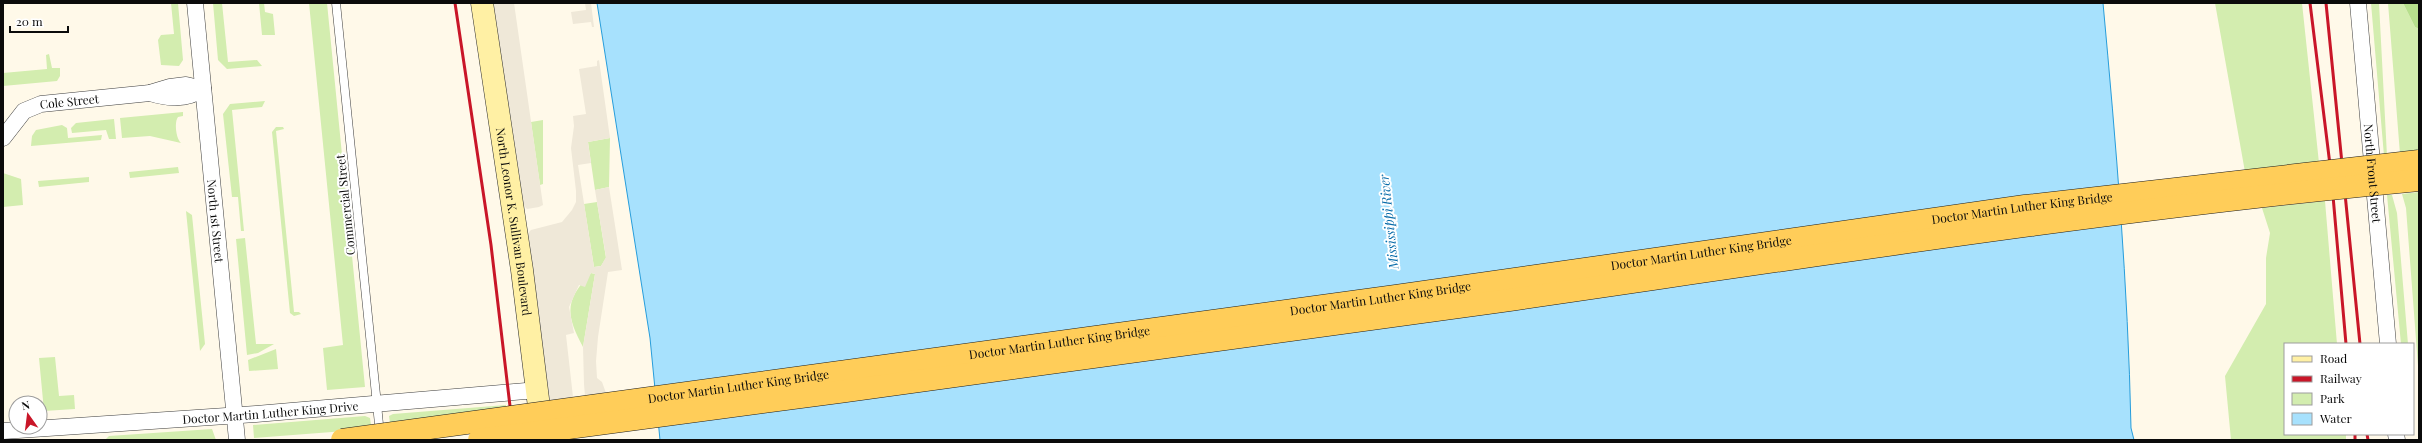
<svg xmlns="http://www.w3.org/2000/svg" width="2422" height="443" font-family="'Playfair Display',serif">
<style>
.green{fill:#d3edaf}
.forest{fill:#b7e08d}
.plaza{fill:#efe8d8}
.water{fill:#a7e1fd;stroke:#279ddb}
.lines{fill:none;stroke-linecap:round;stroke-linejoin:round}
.lane-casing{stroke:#3e3e3e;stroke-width:9}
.street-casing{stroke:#3e3e3e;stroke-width:17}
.secondary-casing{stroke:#2d2d2d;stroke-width:23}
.lane{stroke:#fff;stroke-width:8}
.street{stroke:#fff;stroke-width:16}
.secondary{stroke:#fff0a4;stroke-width:22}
.rail{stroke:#c91628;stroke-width:3}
.primary-bridge-casing{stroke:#1c1c1c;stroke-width:23;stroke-linecap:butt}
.primary-bridge{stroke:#ffcd59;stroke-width:22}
.labels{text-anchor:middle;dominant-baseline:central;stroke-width:4;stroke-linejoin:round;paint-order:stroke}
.street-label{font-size:12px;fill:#0b0b0b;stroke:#fff}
.water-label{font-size:13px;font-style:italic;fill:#096ca9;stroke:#fff}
</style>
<rect width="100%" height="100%" fill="#fff9e9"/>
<path class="green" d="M171,3h7l5,57 -4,6 -18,-1 -3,-25 3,-5 13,-1z
M213,3h9l6,59 29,-2 5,6 -35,3 -9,-9z
M259,3h5l1,9 8,2 2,21h-13z
M309,3h18l38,384 -38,3 -4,-42 20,-3z
M2215,3h87l17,160 -74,9z
M2371,3h8l8,153h-3z
M2388,3h15l12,24 4,2v124l-19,1z
M49,54l3,14h8v8l-3,5 -54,5v-13l44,-4 -1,-14z
M265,101l-3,6 -30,3 12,121h-3l-3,-34h-6l-9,-83 7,-10z
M183,112v4l-5,1c-4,5 -2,22 3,26l-31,-7 -28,2 -2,-20z
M114,119l2,20h-7l-3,-9 -34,3 -1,-5 5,-5z
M543,120v64l-3,1 -9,-63z
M62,125l5,3 1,10 34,-3 -1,5 -70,6 1,-10 4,-6z
M276,127h7l1,2 -8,2 18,181h5l2,2 -7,2 -4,-3 -18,-181z
M610,138l-1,49 -14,3 -7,-48z
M178,167l1,6 -49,5 -1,-6z
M3,173l18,6 2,26 -20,2z
M89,177v5l-50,5 -1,-6z
M2419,192v187l-13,-171 -4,-14z
M2387,195h5l5,18 11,131h-7z
M2325,201l12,143h-52v90h61v6h-115l-6,-64 41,-72v-46l4,-25 -8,-25z
M597,202l9,56 -5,8 -7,1 -10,-63z
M186,211l6,4 13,129 -5,7z
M245,238l11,106h18l-16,9 -11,2 -11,-116z
M591,273l4,1 -12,73c-17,-32 -19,-46 8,-74z
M276,349l2,20 -29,2 -1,-11z
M55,357l4,39 15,-1 1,14 -31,2 -5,-53z
M506,405v2l-116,16 -1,-7 4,-2z
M365,416l5,2 1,7 -26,6 -91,7 -1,-13z
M212,429l4,11h-111l4,-4z"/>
<path class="forest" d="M2403,3h16v26l-4,-2z"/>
<path class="plaza" d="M493,3h21l29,202 -4,2 -12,2 -4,-4z
M585,3h6l3,24h-2l-1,-5 -18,2 -2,-12 15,-2z
M599,60l11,78 -22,4 3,21 -13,2 16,102 7,-1 5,-9 -11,-67 14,-3 13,83 -14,2 -10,65 -2,24 1,17 5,4 4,11 -21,3 -1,-12 -1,-37 12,-73 -4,-1 -6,14 -6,-2 -10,22 5,26 -8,2 7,62 -23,4 -23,-167 4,-4 31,-8 10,-12 4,-8v-11l-5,-43 3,-22 -1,-10 13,-2 -7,-45 18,-3v-5z"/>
<path class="water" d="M597,3h1506c13,141 25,283 28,425l3,12h-1474l-10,-102z"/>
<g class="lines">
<g class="lane-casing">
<path id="lane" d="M336,3l44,431"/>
</g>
<g class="street-casing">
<g id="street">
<path id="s1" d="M195,3l42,437"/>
<path id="s2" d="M2358,3l30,341"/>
<path d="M150,93c19,6 36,7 53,-4"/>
<path id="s3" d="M3,138l21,-27 17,-7 109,-11 20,-6 16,-2 17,4"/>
<path id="s4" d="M3,431l253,-17 282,-24"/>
<path d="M2396,434l1,6"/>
</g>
</g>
<g class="secondary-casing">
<g id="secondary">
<path id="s5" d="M482,3l40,267 20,161"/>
</g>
</g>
<use href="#lane" class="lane"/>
<use href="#street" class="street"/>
<use href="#secondary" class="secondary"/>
<path class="rail" d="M455,3l36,242 23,195
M2310,3l21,170 15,171
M2326,3l34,341
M2355,434v6
M2367,434l1,6"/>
<g class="primary-bridge-casing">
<g id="primary-bridge">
<path id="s6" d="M342,440l1054,-144 629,-90 394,-45"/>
<path d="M479,440c341,-46 683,-90 1023,-139 305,-44 610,-92 917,-121"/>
</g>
</g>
<use href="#primary-bridge" class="primary-bridge"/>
</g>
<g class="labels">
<g class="street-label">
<text stroke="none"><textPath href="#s3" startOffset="81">Cole Street</textPath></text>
<text stroke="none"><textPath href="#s2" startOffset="171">North Front Street</textPath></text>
<text transform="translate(345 205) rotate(-96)">Commercial Street</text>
<text stroke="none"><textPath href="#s6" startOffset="1696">Doctor Martin Luther King Bridge</textPath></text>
<text stroke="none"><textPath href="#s5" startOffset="221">North Leonor K. Sullivan Boulevard</textPath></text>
<text stroke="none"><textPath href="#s1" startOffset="219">North 1st Street</textPath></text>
<text stroke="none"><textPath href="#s6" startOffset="1372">Doctor Martin Luther King Bridge</textPath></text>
<text stroke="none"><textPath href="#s6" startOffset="1048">Doctor Martin Luther King Bridge</textPath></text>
<text stroke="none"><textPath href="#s6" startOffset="724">Doctor Martin Luther King Bridge</textPath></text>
<text stroke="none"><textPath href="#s6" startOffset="400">Doctor Martin Luther King Bridge</textPath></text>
<text stroke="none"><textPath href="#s4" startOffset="268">Doctor Martin Luther King Drive</textPath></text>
</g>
<g class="water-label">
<text transform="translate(1388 222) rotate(-96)">Mississippi River</text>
</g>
</g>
<rect width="2422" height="443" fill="none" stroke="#0b0b0b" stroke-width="8"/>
<rect x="2284" y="343" width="130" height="92" fill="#ffffff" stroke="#9d9d9d"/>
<rect x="2292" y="356" width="20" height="6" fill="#fff0a4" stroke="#9d9d9d"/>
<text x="2320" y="363" font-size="12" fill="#0b0b0b">Road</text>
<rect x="2292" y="376" width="20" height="6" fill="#c91628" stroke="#9d9d9d"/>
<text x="2320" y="383" font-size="12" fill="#0b0b0b">Railway</text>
<rect x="2292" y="393" width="20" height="12" fill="#d3edaf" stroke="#9d9d9d"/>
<text x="2320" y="403" font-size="12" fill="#0b0b0b">Park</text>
<rect x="2292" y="413" width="20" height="12" fill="#a7e1fd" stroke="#9d9d9d"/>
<text x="2320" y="423" font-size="12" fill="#0b0b0b">Water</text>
<g transform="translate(28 415) rotate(346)"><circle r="19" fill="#ffffff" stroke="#9d9d9d"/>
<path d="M0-3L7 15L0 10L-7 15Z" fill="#c91628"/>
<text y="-6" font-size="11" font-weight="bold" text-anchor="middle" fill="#0b0b0b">N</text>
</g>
<path d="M10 26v6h58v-6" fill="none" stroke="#0b0b0b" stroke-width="2"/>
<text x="16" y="26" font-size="12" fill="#0b0b0b" stroke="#ffffff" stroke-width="3" paint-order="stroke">20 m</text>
</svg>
